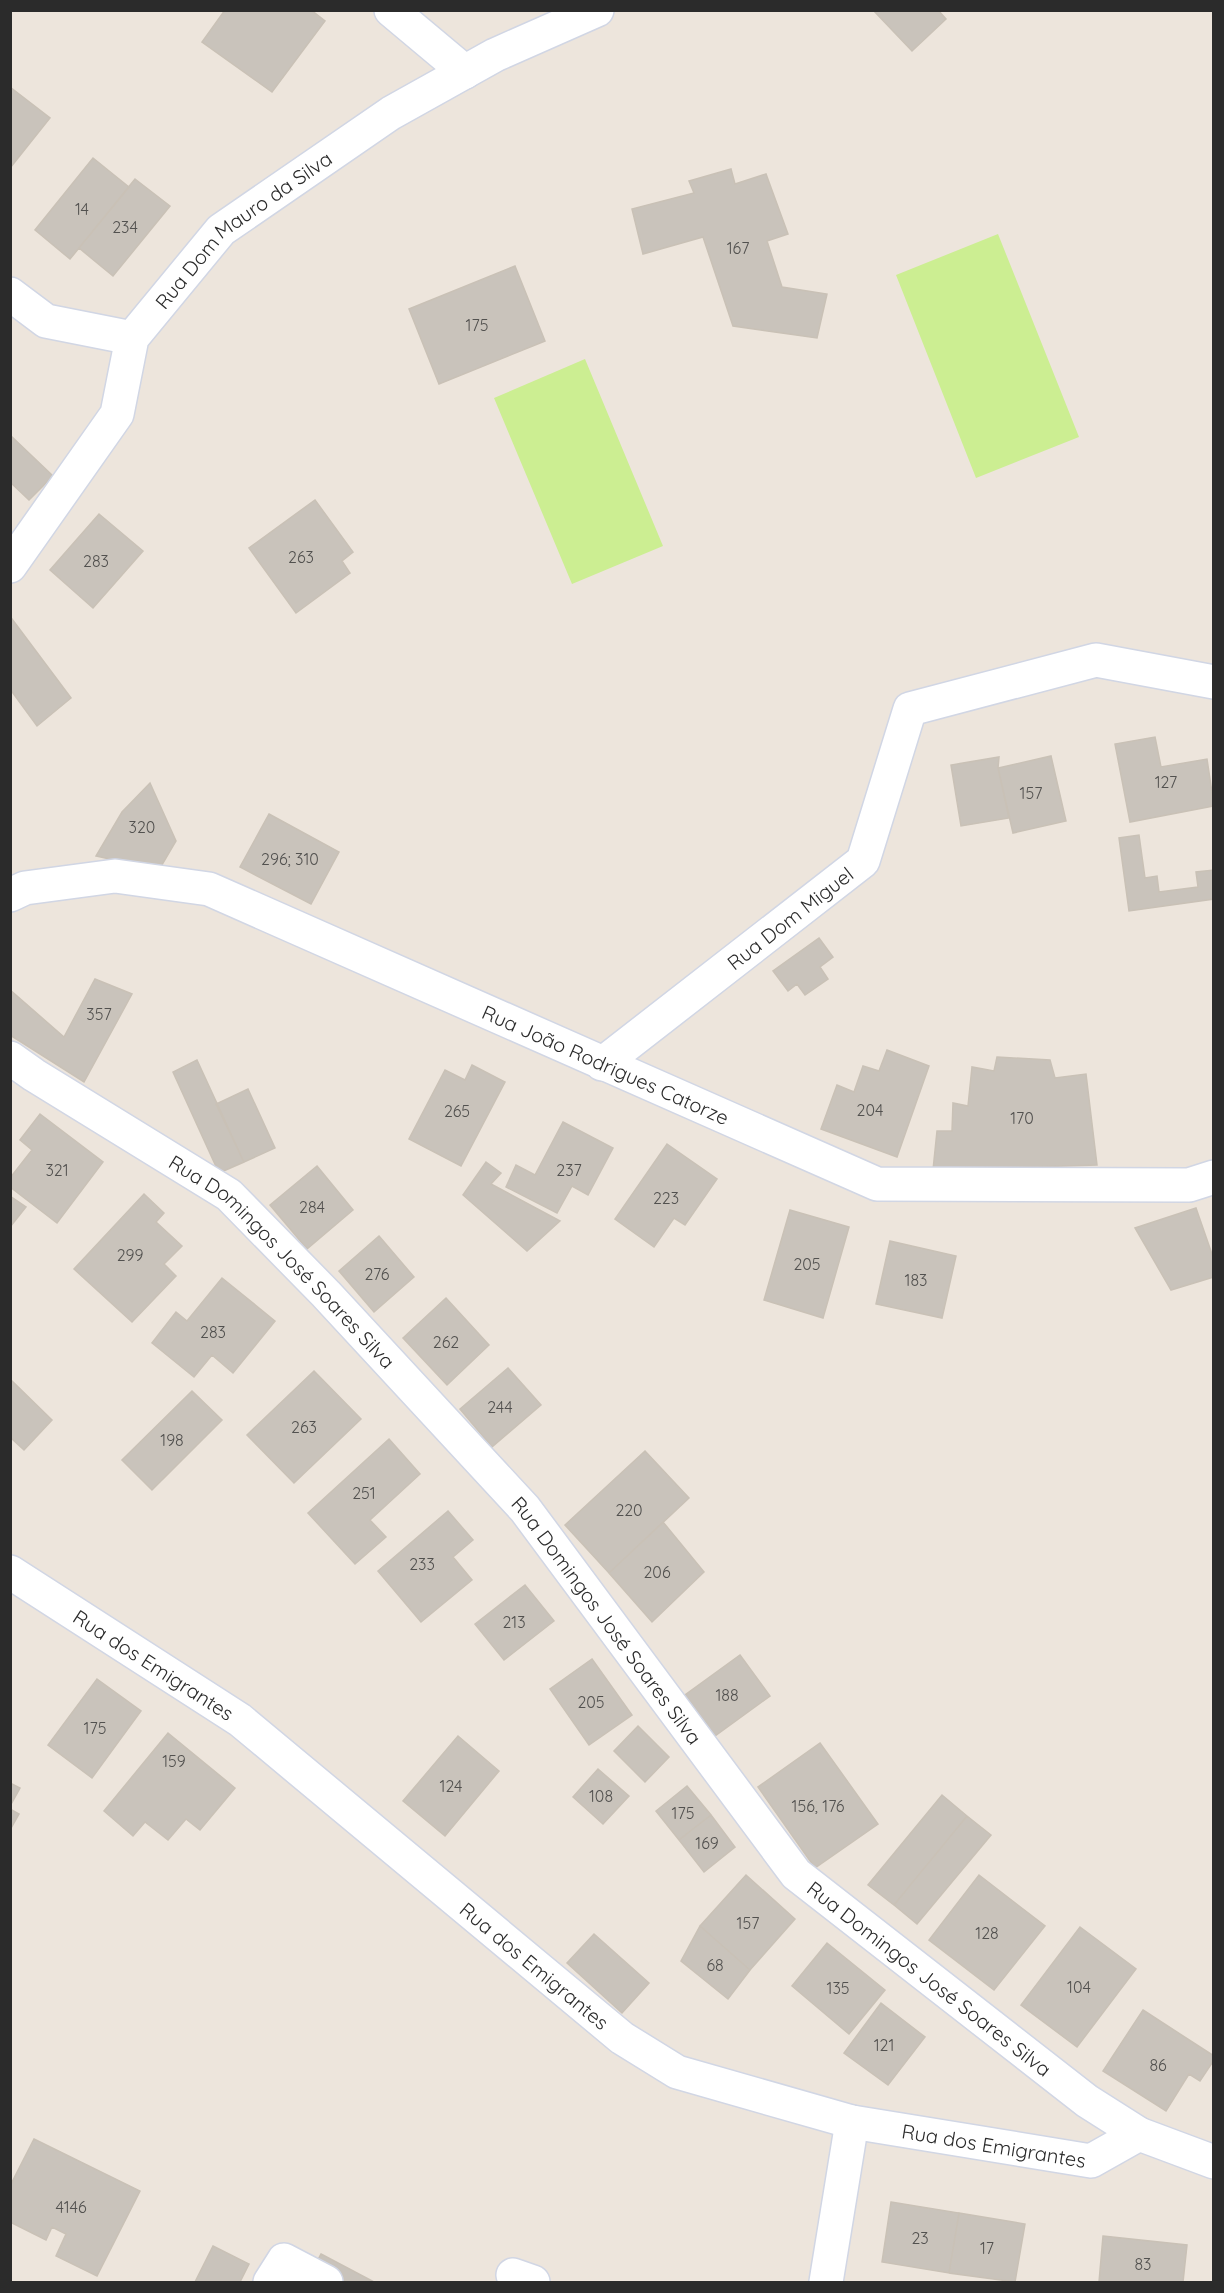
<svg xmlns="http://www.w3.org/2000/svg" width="1224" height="2293" font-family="Quicksand,sans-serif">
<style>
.pitch{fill:#ccee92}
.building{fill:#c9c3bb;stroke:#c9c1b6;stroke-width:1.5}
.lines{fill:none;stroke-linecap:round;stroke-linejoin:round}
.minor-casing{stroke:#d1d6e4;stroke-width:36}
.minor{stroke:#fff;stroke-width:33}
.labels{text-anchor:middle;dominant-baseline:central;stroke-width:6;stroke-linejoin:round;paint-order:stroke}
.number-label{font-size:16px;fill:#52514f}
.street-label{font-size:20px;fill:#2b2b2b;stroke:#fff}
</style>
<rect width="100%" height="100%" fill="#ede5dc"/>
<path class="pitch" d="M998,234l81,203 -103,41 -80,-203z
M585,359l78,187 -91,38 -78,-186z"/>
<path class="building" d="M225,10h86l14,11 -53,71 -70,-50z
M873,10h65l8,9 -34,32z
M10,87l40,31 -40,50z
M93,158l36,29 -59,72 -35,-29z
M731,169l4,15 31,-10 22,60 -21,7 15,46 45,7 -10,44 -84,-12 -30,-89 -60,17 -11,-45 62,-16 -5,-12z
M135,179l35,27 -57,70 -34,-28z
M515,266l30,75 -106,43 -30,-75z
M10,435l43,41 -24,24 -19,-18z
M315,500l38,52 -11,9 8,12 -54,40 -47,-65z
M99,514l44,37 -50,57 -43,-38z
M12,619l59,79 -34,28 -27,-37v-68z
M1155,737l6,30 46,-8 7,47 -84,16 -15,-78z
M1051,756l15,65 -53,12 -15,-65z
M999,757l-1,11 11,50 -48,8 -10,-61z
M150,783l26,58 -17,29 -63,-14 26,-44z
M269,814l70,38 -28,52 -71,-37z
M1139,835l6,43 12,-2 2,16 39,-5 -2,-15 18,-2v29l-85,12 -10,-73z
M819,938l14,19 -13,10 8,12 -23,16 -8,-11 -9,7 -15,-20z
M95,979l37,15 -48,88 -74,-47v-45l54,47z
M887,1050l42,16 -32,91 -76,-28 16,-44 17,7 9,-26 16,5z
M997,1057l53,3 5,18 31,-4 11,91 -164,5 4,-39h15l1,-28 15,3 4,-39 22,4z
M197,1060l47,102 -25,11 -46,-101z
M472,1065l33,17 -44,84 -52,-27 36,-69 20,10z
M248,1089l27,59 -31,14 -28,-58z
M40,1114l63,48 -46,61 -47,-36v-9l22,-28 -12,-10z
M563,1122l50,26 -25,47 -16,-9 -15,27 -51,-26 10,-22 19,10z
M667,1144l50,35 -32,46 -11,-7 -20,29 -39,-28z
M486,1162l15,11 -10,11 69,37 -33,30 -64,-56z
M317,1166l36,44 -46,39 -37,-44z
M144,1194l20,19 -8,9 26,24 -18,18 12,12 -44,46 -58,-53z
M10,1196l16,11 -16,20z
M1196,1208l18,52v17l-43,13 -36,-62z
M790,1210l59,17 -26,91 -59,-18z
M379,1236l35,41 -40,35 -35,-41z
M890,1241l66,15 -14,62 -66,-14z
M222,1278l53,43 -42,52 -21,-18 -18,22 -42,-34 24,-31 11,9z
M446,1298l43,47 -42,40 -44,-47z
M508,1368l33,37 -49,42 -32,-38z
M314,1371l47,48 -67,64 -47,-48z
M10,1379l42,41 -28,30 -12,-11 -2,1z
M192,1391l30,29 -70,70 -30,-30z
M389,1439l31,35 -50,46 16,17 -31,27 -47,-51z
M645,1451l44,47 -80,75 -44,-48z
M448,1511l25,29 -20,17 19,23 -51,42 -43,-51z
M663,1522l41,50 -52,50 -43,-49z
M525,1585l29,36 -50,39 -29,-36z
M740,1655l30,41 -55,40 -30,-41z
M592,1659l40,56 -43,30 -39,-56z
M97,1679l44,32 -49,67 -44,-33z
M638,1726l31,31 -24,25 -31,-31z
M168,1733l67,55 -35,42 -14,-11 -18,21 -23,-18 -12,14 -29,-25z
M458,1736l41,35 -54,65 -42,-35z
M820,1743l58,81 -63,44 -57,-81z
M598,1769l31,27 -26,28 -30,-27z
M10,1783l10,5 -10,18z
M687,1786l24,29 -32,25 -23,-29z
M942,1795l25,21 -73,89 -26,-20z
M10,1809l9,5 -9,16z
M711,1815l24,32 -31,25 -25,-32z
M967,1816l24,19 -74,89 -23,-19z
M746,1875l49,44 -45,51 -50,-44z
M979,1875l66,51 -51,64 -65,-50z
M700,1926l50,44 -22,29 -47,-38z
M1080,1927l56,42 -59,78 -56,-42z
M594,1934l55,49 -27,30 -55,-50z
M827,1943l58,47 -36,44 -57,-48z
M881,2003l44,34 -37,48 -44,-32z
M1143,2010l71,46v4l-14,21 -11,-7 -23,37 -63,-40z
M34,2139l106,52 -43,85 -41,-20 10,-22 -14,-7 -6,13 -36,-18v-36z
M891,2202l68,11 -10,60 -67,-11z
M959,2213l66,11 -10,58 -66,-9z
M1103,2236l84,9 -4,37h-84z
M213,2246l36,18 -9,18h-45z
M321,2254l53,28h-68z"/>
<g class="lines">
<g class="minor-casing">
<g id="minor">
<path d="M391,10l74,62"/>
<path d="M10,294l36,27 86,17"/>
<path id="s1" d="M10,566l107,-152 15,-76 89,-108 170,-117 104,-58 102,-45"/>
<path id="s2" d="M10,895l15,-7 90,-12 94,13 668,295 312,1 25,-8"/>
<path id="s3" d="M10,1058l24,17 195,120 97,99 199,215 271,365 291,227 52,33 75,28"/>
<path id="s4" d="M602,1064l261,-203 47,-152 186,-49 118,22"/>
<path id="s5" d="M10,1572l230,148 382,318 55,34 175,50 239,39 48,-27"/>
<path d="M513,2275l20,7"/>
<path d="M270,2282l14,-22 42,22"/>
<path d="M826,2282l26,-160"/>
</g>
</g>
<use href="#minor" class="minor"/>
</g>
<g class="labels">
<g class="number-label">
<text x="82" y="209">14</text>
<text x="125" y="227">234</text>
<text x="738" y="248">167</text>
<text x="477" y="325">175</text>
<text x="301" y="557">263</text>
<text x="96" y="561">283</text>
<text x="1166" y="782">127</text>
<text x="1031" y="793">157</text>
<text x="142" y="827">320</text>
<text x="290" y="859">296; 310</text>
<text x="99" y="1014">357</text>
<text x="870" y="1110">204</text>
<text x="457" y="1111">265</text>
<text x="1022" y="1118">170</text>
<text x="57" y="1170">321</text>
<text x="569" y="1170">237</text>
<text x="666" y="1198">223</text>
<text x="312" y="1207">284</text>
<text x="130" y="1255">299</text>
<text x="807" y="1264">205</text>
<text x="377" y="1274">276</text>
<text x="916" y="1280">183</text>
<text x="213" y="1332">283</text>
<text x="446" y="1342">262</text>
<text x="500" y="1407">244</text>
<text x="304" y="1427">263</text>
<text x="172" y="1440">198</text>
<text x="364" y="1493">251</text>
<text x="629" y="1510">220</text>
<text x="422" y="1564">233</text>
<text x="657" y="1572">206</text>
<text x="514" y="1622">213</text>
<text x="727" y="1695">188</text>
<text x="591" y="1702">205</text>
<text x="95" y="1728">175</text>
<text x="174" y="1761">159</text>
<text x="451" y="1786">124</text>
<text x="601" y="1796">108</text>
<text x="818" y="1806">156, 176</text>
<text x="683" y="1813">175</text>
<text x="707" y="1843">169</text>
<text x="748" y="1923">157</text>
<text x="987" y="1933">128</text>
<text x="715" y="1965">68</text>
<text x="1079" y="1987">104</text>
<text x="838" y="1988">135</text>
<text x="884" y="2045">121</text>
<text x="1158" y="2065">86</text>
<text x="71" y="2207">4146</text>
<text x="920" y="2238">23</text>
<text x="987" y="2248">17</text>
<text x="1143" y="2264">83</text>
</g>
<g class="street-label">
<text stroke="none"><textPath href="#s1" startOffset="420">Rua Dom Mauro da Silva</textPath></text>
<text stroke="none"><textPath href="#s4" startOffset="238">Rua Dom Miguel</textPath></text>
<text stroke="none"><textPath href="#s2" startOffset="636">Rua João Rodrigues Catorze</textPath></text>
<text stroke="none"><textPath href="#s3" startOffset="342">Rua Domingos José Soares Silva</textPath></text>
<text stroke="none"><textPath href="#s3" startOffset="828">Rua Domingos José Soares Silva</textPath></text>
<text stroke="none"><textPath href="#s5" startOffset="171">Rua dos Emigrantes</textPath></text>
<text stroke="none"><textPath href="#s5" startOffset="657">Rua dos Emigrantes</textPath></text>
<text stroke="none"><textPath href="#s3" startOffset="1314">Rua Domingos José Soares Silva</textPath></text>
<text stroke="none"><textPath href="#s5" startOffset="1161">Rua dos Emigrantes</textPath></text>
</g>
</g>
<rect width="1224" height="2293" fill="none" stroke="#2b2b2b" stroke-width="24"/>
</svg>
